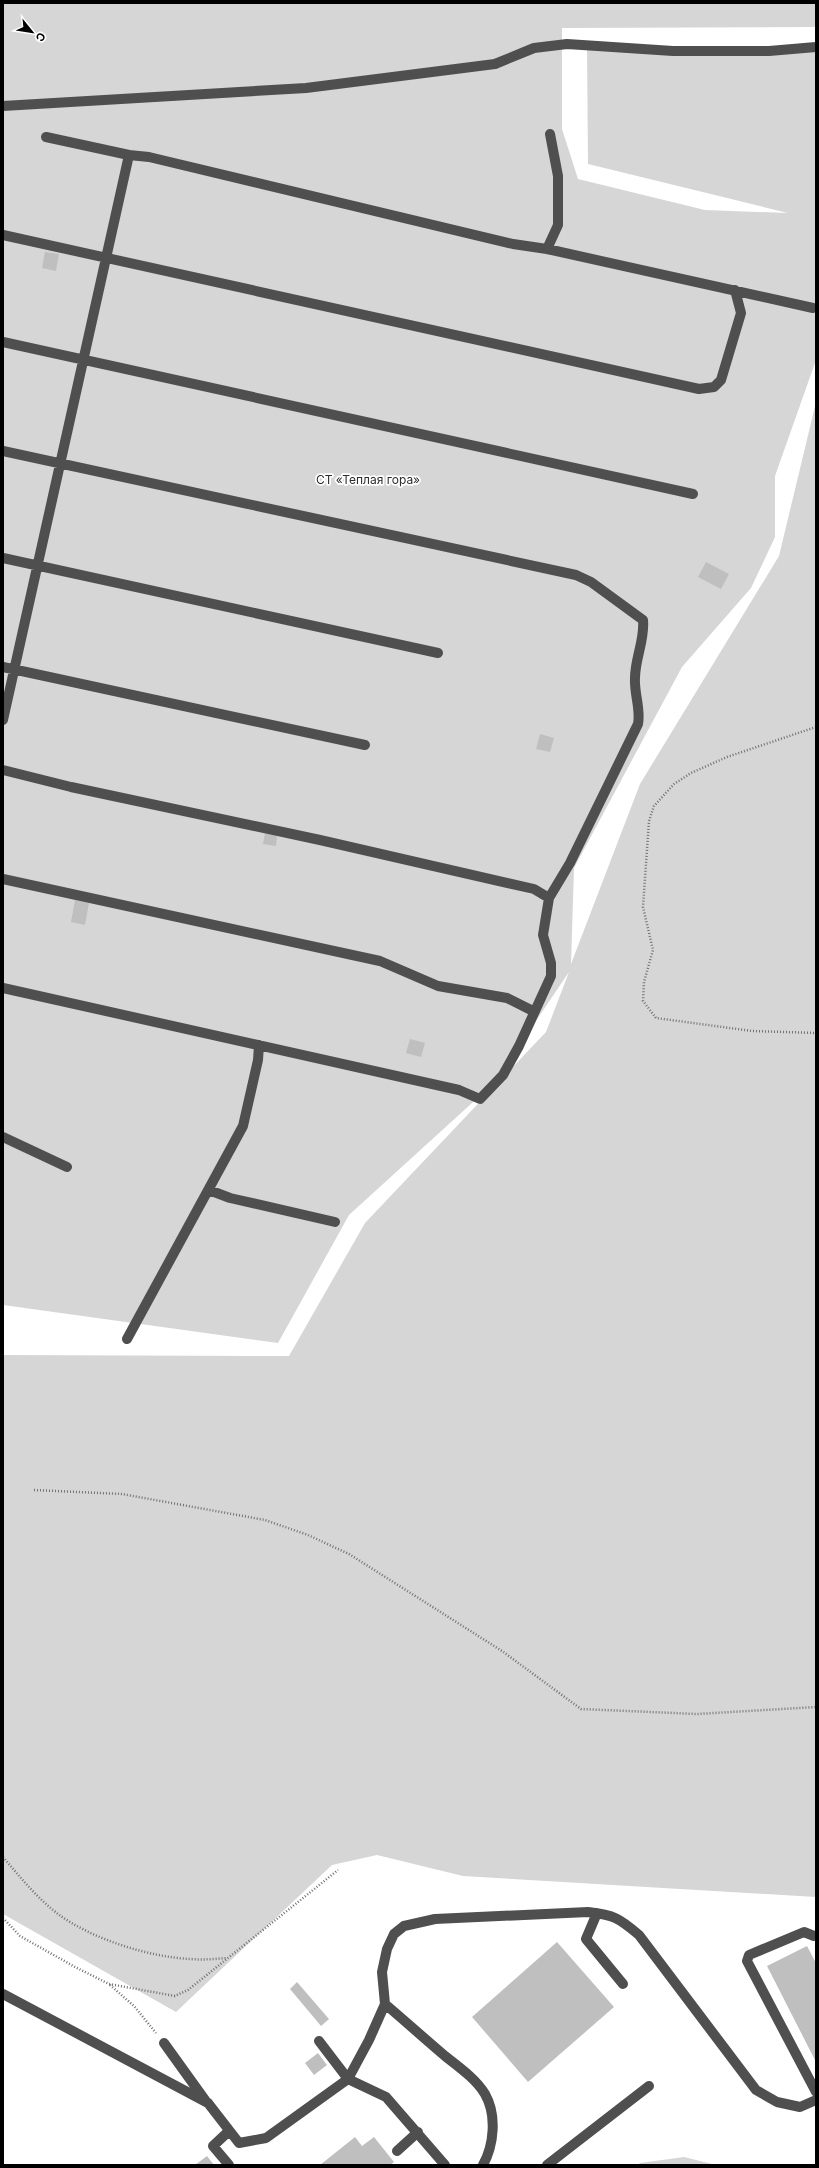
<svg xmlns="http://www.w3.org/2000/svg" width="819" height="2168" font-family="Inter,sans-serif">
<style>
.green{fill:#d6d6d6}
.building{fill:#bfbfbf}
.lines{fill:none;stroke-linecap:round;stroke-linejoin:round}
.path{stroke:#717171;stroke-width:2.5;stroke-dasharray:1 2;stroke-linecap:butt}
.minor{stroke:#4f4f4f;stroke-width:10}
.labels{text-anchor:middle;dominant-baseline:central;stroke-width:3.5;stroke-linejoin:round;paint-order:stroke}
.park-label{font-size:12px;fill:#2d2d2d;stroke:#fff}
</style>
<rect width="100%" height="100%" fill="#fff"/>
<path class="green" d="M3,3h813v24l-254,1v101l16,50 127,31 83,3 -200,-49 -1,-118 229,2v312l-41,116v61l-24,51 -69,79 -108,201 -3,96 69,-180 139,-228 37,-154v1495l-353,-21 -86,-21 -45,10 -156,147 -173,-98v-559l286,1 76,-133 181,-191 23,-60 -75,111 -145,132 -71,128 -275,-38z
M684,2157l32,8h-79l3,-2z"/>
<path class="building" d="M45,252l14,2 -3,17 -14,-3z
M706,562l23,12 -8,15 -23,-12z
M540,734l14,4 -4,14 -14,-3z
M265,833l12,3 -1,10 -13,-2z
M75,900l14,3 -4,22 -14,-3z
M410,1039l15,4 -4,14 -15,-4z
M557,1942l57,65 -86,75 -56,-65z
M807,1946l9,17v99l-49,-96z
M297,1982l32,37 -8,7 -31,-37z
M318,2053l9,12 -13,10 -9,-12z
M355,2137l7,9 12,-9 20,25 -4,3h-70z
M207,2156l7,9h-19z"/>
<g class="lines">
<path class="path" d="M816,727l-89,30 -36,16 -17,11 -20,22 -5,15 -6,86 10,43 -9,32 -1,19 13,17 96,13 64,2
M34,1490l88,4 143,26 43,15 41,19 153,97 79,58 116,5 119,-7
M3,1857c17,20 34,41 55,57 34,25 91,43 132,45 13,1 25,0 37,-1
M3,1918l17,18 55,31 34,17 66,12 13,-6 150,-120
M110,1985l24,21 22,27"/>
<path class="minor" d="M3,106l303,-18 189,-24 39,-16 33,-4 106,7h96l47,-4
M46,137l83,18 20,2 364,87 34,5 266,59
M3,235l696,154 15,-2 7,-7 20,-67 -6,-23
M547,249l11,-24v-49l-8,-42
M3,342l690,152
M3,451l573,124 15,7 52,38c2,20 -8,38 -8,58 -1,16 6,31 3,46l-68,139 -21,35 -6,37 8,28v13l-32,70 -16,29 -23,24 -21,-9 -456,-102
M3,558l435,95
M3,667l362,78
M3,720l126,-565
M3,770l68,17 249,53 214,49 15,9
M3,879l377,82 58,25 69,12 26,13
M3,1137l64,30
M209,1190l21,8 105,24
M127,1339l116,-213 15,-66 1,-15
M597,1913l-11,26 37,45
M814,1936l-10,-4 -55,23 -2,6 69,131
M3,1994l205,109 31,40 27,-5 82,-59 38,18 59,68
M319,2041l29,38 21,-39 16,-36
M164,2043l41,57
M397,2151l21,-19
M229,2165l-16,-19 16,-15
M483,2165c11,-20 14,-50 2,-71 -9,-15 -26,-27 -40,-38 -20,-17 -40,-35 -60,-52l-3,-32 5,-23 7,-15 10,-8 31,-7 153,-7c26,3 31,6 51,23l117,155 21,12 23,5 16,-7
M547,2165l102,-79"/>
</g>
<g class="labels">
<g class="park-label">
<text x="368" y="479">СТ «Теплая гора»</text>
</g>
</g>
<rect width="819" height="2168" fill="none" stroke="#000000" stroke-width="8"/>
<g transform="translate(32 32) rotate(120)" stroke="#ffffff" stroke-width="3" paint-order="stroke">
<path d="M0-3L7 15L0 10L-7 15Z" fill="#000000"/>
<text y="-6" font-size="11" font-weight="bold" text-anchor="middle" fill="#000000">С</text>
</g>
</svg>
